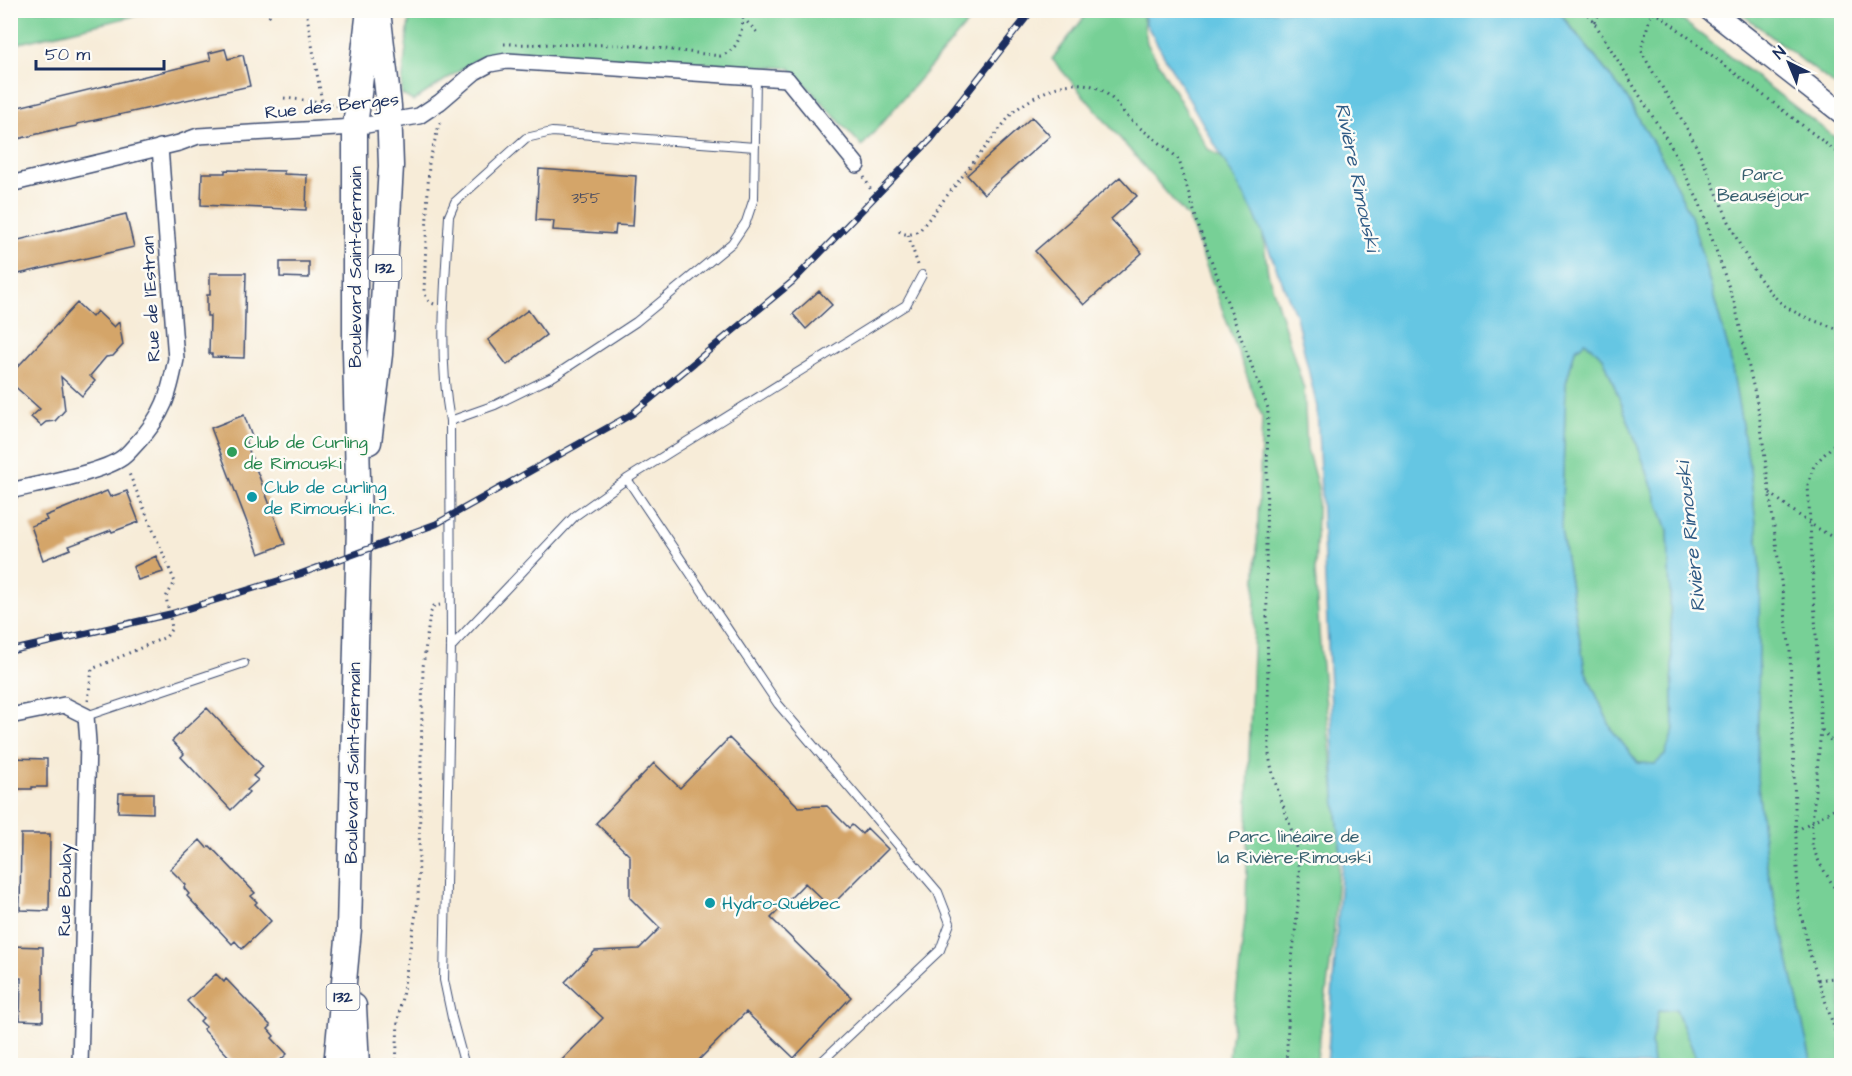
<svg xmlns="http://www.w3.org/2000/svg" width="1852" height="1076" font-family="'Architects Daughter',sans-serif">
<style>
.green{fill:#77d096;stroke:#49807a;stroke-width:1.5}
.water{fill:#65c6e3;stroke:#407aa0;stroke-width:1.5;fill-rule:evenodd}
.building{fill:#d4a569}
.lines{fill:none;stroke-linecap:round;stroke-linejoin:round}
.lane-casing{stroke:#3c4b70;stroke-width:10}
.street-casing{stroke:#3c4b70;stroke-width:18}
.secondary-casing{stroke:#3c4b70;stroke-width:24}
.primary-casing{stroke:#3c4b70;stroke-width:27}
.path{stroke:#3c4b70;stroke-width:3;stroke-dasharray:1.5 4.5;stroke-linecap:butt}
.lane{stroke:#fff;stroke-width:8}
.street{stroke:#fff;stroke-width:15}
.secondary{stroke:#fff;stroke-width:21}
.primary{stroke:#fff;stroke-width:24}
.rail-casing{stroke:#1b2f5e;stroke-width:7}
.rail{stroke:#fdfcf7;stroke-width:4.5;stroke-dasharray:14;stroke-linecap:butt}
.leisure-dot{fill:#2e9e5b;stroke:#fdfcf7;stroke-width:2}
.culture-dot{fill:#0f9aa8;stroke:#fdfcf7;stroke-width:2}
.labels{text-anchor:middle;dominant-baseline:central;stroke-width:5;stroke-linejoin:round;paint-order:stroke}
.number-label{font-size:15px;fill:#494c61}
.shield{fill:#fdfcf7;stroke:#5f6c8c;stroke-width:1.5}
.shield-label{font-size:16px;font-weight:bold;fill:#1b2f5e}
.street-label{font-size:18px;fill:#1b2f5e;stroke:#fdfcf7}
.park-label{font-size:18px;fill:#375f6f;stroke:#fdfcf7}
.leisure-label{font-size:18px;fill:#27864d;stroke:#fdfcf7;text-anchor:start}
.culture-label{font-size:18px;fill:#0d838f;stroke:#fdfcf7;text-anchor:start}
.water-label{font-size:20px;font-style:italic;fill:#315c86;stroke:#fdfcf7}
</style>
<rect width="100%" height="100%" fill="#fdfcf7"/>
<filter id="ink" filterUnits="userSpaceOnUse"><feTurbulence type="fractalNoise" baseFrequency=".0167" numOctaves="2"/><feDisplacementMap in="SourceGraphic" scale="12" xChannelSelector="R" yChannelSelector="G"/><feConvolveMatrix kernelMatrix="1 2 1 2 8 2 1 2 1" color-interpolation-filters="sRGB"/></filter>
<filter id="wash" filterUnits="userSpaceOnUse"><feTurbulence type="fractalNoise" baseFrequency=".008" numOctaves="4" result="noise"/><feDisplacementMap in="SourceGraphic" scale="24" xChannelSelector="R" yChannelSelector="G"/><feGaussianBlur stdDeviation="1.35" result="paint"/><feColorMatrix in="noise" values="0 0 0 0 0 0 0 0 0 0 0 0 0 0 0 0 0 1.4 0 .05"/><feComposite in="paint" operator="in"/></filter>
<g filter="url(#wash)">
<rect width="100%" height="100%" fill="#f7ecd8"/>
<path class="green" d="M11,10h145v1l-145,34z
M410,11h568l-116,135 -72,-78 -287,-15 -24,5 -66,43 -12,-7z
M1089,11h53l5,32 61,106 40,24 14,55 6,45 36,116 3,60 11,39 -3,84 5,74 20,198 -7,100 -17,121h-88l18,-154 3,-154 13,-340 -73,-198 -137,-160z
M1559,11h111l171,131v923h-29l-45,-198 -10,-89 3,-218 -10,-90 -21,-118 -38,-136 -25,-51 -41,-70z
M1738,11h103v79z
M1585,342l18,15 30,76 35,97 6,199 -9,26 -10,9 -17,-1 -26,-33 -27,-60 -24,-140 5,-147 9,-33z
M1676,1009l23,56h-46l-2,-22 7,-32z"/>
<path class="water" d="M1143,11h415l67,84 41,70 25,51 38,136 21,118 10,90 -3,218 10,89 45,198h-113l-23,-56 -18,2 -7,32 2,22h-326l15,-202 -7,-69 -18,-387 -21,-91 -42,-103 -108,-189zM1585,342l18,15 30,76 35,97 6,199 -9,26 -10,9 -17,-1 -26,-33 -27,-60 -24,-140 5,-147 9,-33z"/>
<g id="blocks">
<path class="building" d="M225,49l3,10 15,-4 7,31 -173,38v2l-20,4v-1l-47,12v-32l201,-49 -2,-7z
M1032,117l18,19 -66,58 -17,-19z
M539,169l97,7 -3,50 -17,-1 -1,9 -62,-4 1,-9 -18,-1z
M225,170l59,1v3l23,1 -1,35 -105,-5 1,-32h23z
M1120,177l17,19 -26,23 31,34 -58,52 -49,-54z
M126,214l8,33 -124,29v-34z
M280,262h29v16l-29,-1z
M210,273h36l-2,85 -32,-1v-3h-3l1,-38h-3v-21h3z
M819,291l13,14 -26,24 -13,-15z
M77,303l15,14 5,-6 17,16 5,-5 4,23 -10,11 -7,1 -16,19 5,5 -13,15 -21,-19 4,33 -10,11 -9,1 -5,4 -10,-9 9,-8 -30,-27v-7z
M528,310l18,25 -39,30 -19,-25z
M244,415l8,22 -7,3 40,104 -26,10 -48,-126z
M107,491l3,6 17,-6 12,31 -27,10 -1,-2 -42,16 2,3 -28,11 -12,-34 16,-6 -2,-4z
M156,556l7,16 -25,8 -5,-13z
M207,708l56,59 -10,9 5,4 -11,10 2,2 -18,18 -50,-53 3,-3 -12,-13z
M729,738l70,69 28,-1 22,22 3,-3 10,9 5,-6 21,21 -58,58 -25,-24 -34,35 80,79 -57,61 -48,-46 -52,53h-137l46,-47 -38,-36 30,-31 44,-2 21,-21 -30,-30v-42l-34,-33 58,-60 26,25z
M10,758l37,1v28h-15v2h-22z
M119,793h34v20l-35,-1z
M21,834h29l-1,77 -29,-1z
M200,840l7,8 3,-2 45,47 -4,3 6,6 -2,2 16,17 -29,28 -7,-8 -3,3 -45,-48 2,-2 -5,-6 2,-3 -16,-16z
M10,946l33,1v74l-23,-1 1,-42h-6l1,-14h-6z
M216,974l8,8 2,-3 45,47 -3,3 6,7 -2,2 15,16 -12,11h-33l-7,-6 -2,2 -30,-32 3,-2 -6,-6 3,-3 -16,-17z"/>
</g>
</g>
<g filter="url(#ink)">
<use href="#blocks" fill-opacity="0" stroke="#3c4b70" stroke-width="1.5"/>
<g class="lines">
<g class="lane-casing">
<path id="lane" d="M450,421l45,-16 59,-29 82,-54 96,-79 14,-21 8,-24 2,-122
M627,479l151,225 160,188 12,31 -10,27 -123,116
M451,647l124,-131 52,-37 279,-174 16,-30
M86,716l158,-53
M465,1066l-13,-48 -8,-38 7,-333 -1,-226c-12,-67 -5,-137 -1,-205l6,-14 71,-64 26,-6 203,15"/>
</g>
<g class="street-casing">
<path id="street" d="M10,184l169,-41 19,-7 157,-9 64,-11 21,-14 35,-30 15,-8 17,-3 280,18 70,86
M10,491c28,-7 91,-18 112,-33 6,-4 11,-11 16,-16 26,-28 31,-47 38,-83l-16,-212
M10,716l54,-11 22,11 2,26 -8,324"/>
</g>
<g class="secondary-casing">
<path id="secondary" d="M1710,10l132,103"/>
</g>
<g class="primary-casing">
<path id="primary" d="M369,442l11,-88 11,-188 -2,-60 -11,-95
M354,1006l3,60
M336,1066l13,-137 10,-404 -4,-174v-224l14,-117"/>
</g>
<path class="path" d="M266,10l4,7
M306,10l16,92 16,4
M1584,10l10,12 77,124 29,58 35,101 24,107 31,239 8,249 11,51 33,101
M1648,10l13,6 181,140
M1652,10l-11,40c16,32 37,60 53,92 26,50 44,121 86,160 16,14 42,21 62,29
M743,18l16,16
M1594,22l8,-12
M504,44l129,1 87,11c21,-6 22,-27 24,-46
M284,98l38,4
M864,177l8,15
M899,231c7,5 13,4 21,-1l93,-118c23,-18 61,-40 90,-21 12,8 19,21 29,30 15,14 34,24 47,39l21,71 68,177 -2,137 3,209c5,39 28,75 30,115 1,30 -4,61 -7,91 -3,35 -4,70 -6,106
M908,235l10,30
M434,304l-5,-2 -5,-10 5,-130 11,-40
M1842,436l-28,29 -6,20 13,245 -9,93v23l8,18 22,36
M1770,493l39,30 33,20
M88,701l4,-32 74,-32 6,-9 -6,-31 9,-15 -47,-111
M1822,730l20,24
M1796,831l46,-27
M1818,980l24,-3
M396,1066l2,-45 20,-120 5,-234 7,-53 4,-8 6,-1"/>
<use href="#lane" class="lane"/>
<use href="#street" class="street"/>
<use href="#secondary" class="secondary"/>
<use href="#primary" class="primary"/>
<g class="rail-casing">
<path id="rail" d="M10,651l160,-37 130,-40 136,-50 196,-110 160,-132 139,-143 101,-129"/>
</g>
<use href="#rail" class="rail"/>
</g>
</g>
<circle class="leisure-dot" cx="232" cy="452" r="6"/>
<g class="culture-dot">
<circle cx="252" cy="497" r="6"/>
<circle cx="710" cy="903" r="6"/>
</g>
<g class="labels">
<g class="number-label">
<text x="586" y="198">355</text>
</g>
<g class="shield">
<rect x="368.5" y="255" width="33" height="26" rx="4.5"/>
<rect x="326.5" y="984" width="33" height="26" rx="4.5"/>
</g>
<g class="shield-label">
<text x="385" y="268">132</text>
<text x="343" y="997">132</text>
</g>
<g class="street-label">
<text transform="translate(332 106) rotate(-6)">Rue des Berges</text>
<text transform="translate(355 267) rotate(-90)">Boulevard Saint-Germain</text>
<text transform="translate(151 299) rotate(-93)">Rue de l'Estran</text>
<text transform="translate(353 763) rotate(-89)">Boulevard Saint-Germain</text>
<text transform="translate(65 890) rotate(-89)">Rue Boulay</text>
</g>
<g class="park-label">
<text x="1763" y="174">Parc<tspan x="1763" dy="21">Beauséjour</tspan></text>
<text x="1294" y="836">Parc linéaire de<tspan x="1294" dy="21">la Rivière-Rimouski</tspan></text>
</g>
<g class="leisure-label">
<text x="244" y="442">Club de Curling<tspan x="244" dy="21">de Rimouski</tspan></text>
</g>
<g class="culture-label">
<text x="264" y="487">Club de curling<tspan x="264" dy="21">de Rimouski Inc.</tspan></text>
<text x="722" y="903">Hydro-Québec</text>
</g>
<g class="water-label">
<text transform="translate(1357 177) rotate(78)">Rivière Rimouski</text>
<text transform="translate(1691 537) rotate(-96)">Rivière Rimouski</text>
</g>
</g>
<rect width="1852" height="1076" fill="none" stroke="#fdfcf7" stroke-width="36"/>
<g transform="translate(1789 63) rotate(317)" stroke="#fdfcf7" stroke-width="4.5" paint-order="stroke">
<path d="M0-4.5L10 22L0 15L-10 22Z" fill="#1b2f5e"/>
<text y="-9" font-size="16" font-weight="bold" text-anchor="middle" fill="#1b2f5e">N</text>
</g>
<path d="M36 60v9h128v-9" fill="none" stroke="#1b2f5e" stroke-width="3"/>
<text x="45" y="60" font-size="18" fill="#1b2f5e" stroke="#fdfcf7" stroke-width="4.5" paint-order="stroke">50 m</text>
</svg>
